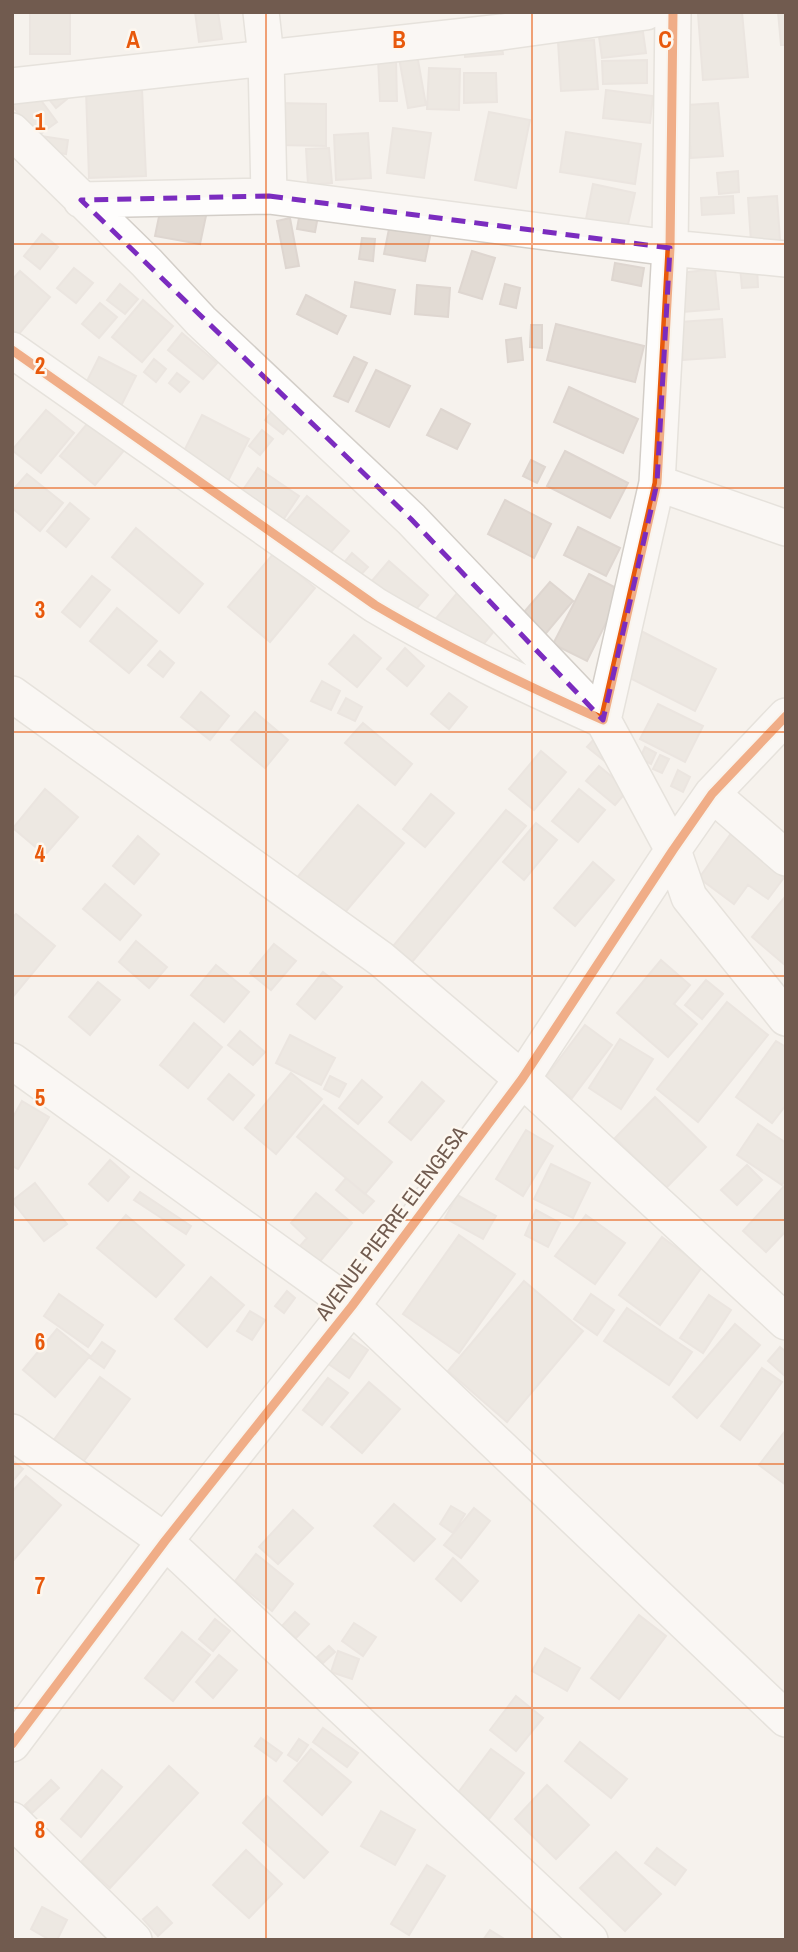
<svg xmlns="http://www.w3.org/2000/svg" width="798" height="1952" font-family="'Archivo Narrow',sans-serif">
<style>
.building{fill:#e2dbd4;stroke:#ded6d0;stroke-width:2}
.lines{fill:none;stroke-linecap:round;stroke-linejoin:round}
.street-casing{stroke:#d3cec8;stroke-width:38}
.street{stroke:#fefdfc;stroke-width:35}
.cycleway-casing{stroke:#fdf7ef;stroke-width:13}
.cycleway{stroke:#e8590c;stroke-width:9}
.marked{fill:none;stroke:#7b2cbf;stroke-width:5;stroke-dasharray:14 9;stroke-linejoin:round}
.grid{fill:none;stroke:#e8590c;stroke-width:2;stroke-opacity:0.55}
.labels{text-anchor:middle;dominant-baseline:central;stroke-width:5;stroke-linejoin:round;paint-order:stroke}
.street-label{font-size:21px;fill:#715b4f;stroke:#fdf7ef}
.grid-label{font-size:23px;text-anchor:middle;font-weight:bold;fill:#e8590c;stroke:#fdf7ef;stroke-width:5;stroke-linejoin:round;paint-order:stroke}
</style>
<rect width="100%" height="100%" fill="#f6f2ed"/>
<path class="building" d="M30,12h40v42h-40z
M195,12h23l4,27 -23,3z
M742,12l6,65 -45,3 -5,-66z
M778,12h8v33h-5z
M643,32l3,21 -44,5 -3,-21z
M594,40l4,49 -37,2 -3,-49z
M502,47l1,7 -38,3v-7z
M416,49l10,56 -18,3 -10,-56z
M378,59h18l1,42h-17z
M647,60v23l-44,1 -1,-23z
M429,68l31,1 -1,41 -32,-1z
M464,73h32l1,29 -33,1z
M29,84l28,38 -21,15 -24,-32v-9z
M60,89l7,10 -11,9 -8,-10z
M142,89l4,87 -57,2 -3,-87z
M606,90l47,6 -3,27 -47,-5z
M278,103l48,1v42l-48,-1z
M718,103l5,53 -32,2 -4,-53z
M489,112l41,8 -14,68 -41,-8z
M393,128l38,5 -7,45 -37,-5z
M566,132l75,12 -6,40 -75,-12z
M368,133l3,45 -35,2 -2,-45z
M41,136l27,4 -2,14 -27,-4z
M329,148l3,35 -24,2 -2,-36z
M738,171l1,21 -20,2 -2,-21z
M593,184l42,9 -8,36 -41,-10z
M733,196l1,17 -32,2 -1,-17z
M777,196l3,44 -29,2 -3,-44z
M162,202l45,9 -7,33 -45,-8z
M300,212l18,4 -3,16 -18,-3z
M290,218l9,48 -13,2 -9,-47z
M391,219l41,8 -7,34 -41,-7z
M42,234l16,13 -18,22 -16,-13z
M362,238l13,1 -2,22 -14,-2z
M472,251l23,7 -13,41 -23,-7z
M615,263l29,5 -3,18 -29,-6z
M757,265l1,22 -16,1 -2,-21z
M74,268l19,15 -17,20 -19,-15z
M715,269l4,40 -36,3 -3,-39z
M20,271l30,26 -32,38 -6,-5v-50z
M355,282l40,8 -5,24 -39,-7z
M120,284l18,15 -13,15 -18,-14z
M505,284l15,4 -4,20 -16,-4z
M417,285l33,3 -2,29 -33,-3z
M306,295l40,21 -9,18 -40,-20z
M143,300l30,26 -31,36 -30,-25z
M100,303l17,14 -18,21 -17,-14z
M722,319l3,38 -42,3 -3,-38z
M556,324l88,22 -9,36 -88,-22z
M531,325h11v23l-12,-1z
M182,333l35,30 -14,16 -35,-29z
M521,338l2,22 -15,2 -2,-22z
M99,357l37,19 -18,36 -37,-19z
M354,357l13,6 -19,39 -14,-6z
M154,359l12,10 -10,13 -12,-10z
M376,370l34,16 -21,41 -33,-16z
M177,373l12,9 -9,10 -11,-9z
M569,387l69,32 -15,34 -69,-31z
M276,406l18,15 -11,13 -18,-14z
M441,409l29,15 -13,25 -30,-14z
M46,410l28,23 -33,40 -29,-23z
M202,415l47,24 -23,46 -47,-24z
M92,418l35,29 -32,38 -35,-29z
M262,430l11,9 -13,16 -11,-9z
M565,451l63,32 -18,35 -63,-32z
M531,460l14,7 -8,16 -14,-7z
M258,468l41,28 -20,30 -41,-29z
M27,474l36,29 -23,28 -28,-23v-17z
M307,496l42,35 -24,28 -41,-35z
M505,500l46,24 -17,34 -46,-24z
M70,503l19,16 -23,28 -19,-16z
M578,527l42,21 -14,28 -42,-21z
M136,528l67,56 -24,29 -67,-56z
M274,553l41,35 -45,54 -42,-35z
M352,553l16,14 -10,11 -16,-13z
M389,561l39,34 -17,20 -40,-33z
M589,574l33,17 -35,70 -34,-17z
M92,576l18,14 -30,37 -18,-15z
M550,582l23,19 -31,37 -23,-20z
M463,586l40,34 -29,36 -41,-34z
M117,608l40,33 -28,32 -39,-32z
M641,631l75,38 -21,42 -75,-38z
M354,635l27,23 -24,29 -28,-23z
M405,648l19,18 -17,20 -20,-17z
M160,651l14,12 -11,14 -15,-12z
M322,681l18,10 -9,19 -20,-9z
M201,692l28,24 -19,24 -29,-23z
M449,693l18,14 -18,22 -18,-15z
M346,698l16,9 -7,14 -17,-8z
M658,704l45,22 -18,36 -45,-23z
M255,712l33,28 -23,28 -34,-28z
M363,723l49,41 -17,21 -50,-42z
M595,738l17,29 -25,-20z
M645,747l11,6 -5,11 -11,-6z
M541,751l25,21 -32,38 -25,-21z
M660,755l9,4 -7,14 -9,-4z
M599,766l29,24 -13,15 -29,-24z
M678,770l12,7 -7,15 -12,-6z
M45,789l33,28 -33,38 -32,-27z
M579,789l26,21 -27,32 -26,-21z
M431,794l23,19 -29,34 -22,-18z
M358,805l46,38 -63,74 -45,-38z
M506,810l20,16 -114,136 -19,-16z
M536,823l21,17 -33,40 -21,-18z
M735,828l51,36v11l-18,24 -20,-14 -14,19 -35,-26z
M138,836l21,18 -25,30 -21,-18z
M593,862l21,18 -39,46 -21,-18z
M105,884l36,31 -21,25 -37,-31z
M785,897l-1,38 2,31 -34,-29z
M16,914l39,32 -43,52v-80z
M136,941l31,26 -18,21 -30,-26z
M274,944l22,17 -25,29 -21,-17z
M661,960l29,25 -16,19 23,20 -29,33 -51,-44z
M216,965l33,27 -25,30 -33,-27z
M323,972l19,15 -27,32 -18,-15z
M706,980l17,14 -21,25 -17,-14z
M98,982l22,18 -30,35 -21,-18z
M727,1002l41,33 -70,87 -41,-33z
M194,1023l28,24 -34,41 -28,-23z
M585,1025l27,20 -40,53 -27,-20z
M240,1031l25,21 -12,13 -25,-20z
M290,1035l45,23 -14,27 -45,-22z
M620,1039l33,20 -32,50 -32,-21z
M776,1041l10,6v58l-14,18 -36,-26z
M291,1073l31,26 -46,55 -31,-26z
M229,1074l25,21 -21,25 -25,-21z
M330,1076l16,8 -7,13 -15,-8z
M362,1080l20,17 -24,27 -19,-16z
M422,1082l22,19 -33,39 -22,-18z
M655,1097l51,50 -40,41 -51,-50z
M22,1101l27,16 -31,52 -6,-3v-47z
M324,1105l68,57 -27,32 -68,-57z
M758,1124l28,19v36l-4,6 -45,-30z
M526,1130l27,16 -30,50 -27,-17z
M110,1160l19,17 -21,24 -19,-17z
M551,1164l39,19 -17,35 -39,-19z
M747,1165l15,15 -25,25 -16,-15z
M346,1178l28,23 -11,12 -27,-23z
M35,1183l32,41 -23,17 -32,-40z
M786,1184v47l-20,21 -23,-21z
M140,1192l51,34 -5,8 -52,-34z
M316,1193l36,30 -40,48 -20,-16 15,-17 -16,-15z
M457,1195l39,21 -13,23 -38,-21z
M536,1210l24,13 -12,24 -23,-12z
M126,1215l58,50 -28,32 -59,-49z
M586,1215l39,28 -30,41 -40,-28z
M459,1235l56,39 -56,79 -56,-39z
M662,1237l40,30 -42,58 -41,-30z
M211,1277l33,28 -37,42 -32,-28z
M524,1281l59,50 -76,91 -59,-51z
M287,1291l8,7 -11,15 -9,-7z
M59,1294l44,31 -15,22 -44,-31z
M591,1294l23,16 -17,25 -23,-16z
M709,1295l22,15 -28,43 -23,-15z
M627,1308l65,44 -23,33 -65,-44z
M250,1311l15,9 -13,20 -15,-9z
M735,1324l25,21 -63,73 -24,-21z
M57,1329l33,27 -35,41 -32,-27z
M346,1335l22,15 -19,28 -22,-15z
M102,1342l13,9 -11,17 -14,-10z
M780,1347l6,5v25l-18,-16z
M762,1368l20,14 -42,58 -19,-14z
M100,1377l30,22 -47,63 -30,-21z
M328,1378l20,15 -26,32 -19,-15z
M369,1382l31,27 -38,44 -31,-26z
M786,1430v55l-27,-20z
M13,1461l10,8 -11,13v-20z
M26,1476l35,29 -49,57v-70z
M394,1504l41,35 -21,22 -40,-35z
M451,1506l14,8 -12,19 -13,-9z
M474,1508l16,13 -29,37 -17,-13z
M293,1510l20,18 -35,36 -19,-17z
M256,1554l37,30 -21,27 -37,-30z
M453,1558l25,23 -17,20 -25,-22z
M295,1612l14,12 -13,14 -14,-12z
M639,1615l27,21 -47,63 -28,-21z
M215,1619l15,12 -17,20 -14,-12z
M354,1623l22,14 -13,19 -21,-15z
M182,1632l28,23 -37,46 -28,-23z
M329,1646l6,6 -12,11 -6,-6z
M545,1648l35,20 -13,23 -35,-20z
M338,1651l21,8 -7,20 -21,-7z
M219,1655l18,15 -24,28 -17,-16z
M516,1696l27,22 -27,33 -26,-21z
M323,1728l35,25 -11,14 -34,-25z
M261,1738l21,15 -6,8 -21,-15z
M299,1739l9,6 -11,16 -9,-6z
M580,1742l47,37 -16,19 -46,-37z
M311,1749l40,33 -29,33 -38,-34z
M491,1749l33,24 -35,46 -32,-25z
M169,1766l29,27 -88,95 -29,-26z
M102,1770l20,17 -41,50 -20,-18z
M51,1780l8,8 -27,25 -7,-8z
M547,1785l42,40 -33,34 -41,-40z
M267,1796l61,56 -24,26 -61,-55z
M381,1811l34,19 -20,35 -34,-19z
M657,1848l29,22 -11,15 -30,-22z
M246,1850l36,34 -33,34 -36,-33z
M616,1852l45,42 -36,37 -45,-43z
M427,1865l18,11 -36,59 -18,-11z
M42,1907l25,13 -10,20h-7l-19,-11z
M157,1907l15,16 -14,13 -15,-17z
M490,1930l16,10h-23z"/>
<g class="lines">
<g class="street-casing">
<path id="street" d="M261,12l5,45 3,139
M12,86l490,-54 144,-20
M12,131l135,132 54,58 210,198 192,201 70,130 16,47 97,121
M81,200l188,-4 401,52 116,11
M12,350l363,255c74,44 150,80 228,115l54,-237 13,-235 3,-236
M657,483l129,45
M12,694l369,265 141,120 264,243
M712,794l74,64
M12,1061l340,245 434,413
M12,1432l153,109 425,399
M12,1744l153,-203 187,-235 170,-227 151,-229 39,-56 74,-78
M12,1820l122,120"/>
</g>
<use href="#street" class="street"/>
<g class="cycleway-casing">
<path id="cycleway" d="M12,350l363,255c74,44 150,80 228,115l54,-237 13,-235 3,-236
M12,1744l153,-203 187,-235 170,-227 151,-229 39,-56 74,-78"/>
</g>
<use href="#cycleway" class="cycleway"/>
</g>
<path d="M0 0H798V1952H0ZM269,196l401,52 -13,235 -54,237 -192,-201 -330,-319z" fill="#f6f2ed" fill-opacity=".55" fill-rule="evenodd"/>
<path class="marked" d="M269,196l401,52 -13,235 -54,237 -192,-201 -330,-319z"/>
<path class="grid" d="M266,12v1928M532,12v1928M12,244h774M12,488h774M12,732h774M12,976h774M12,1220h774M12,1464h774M12,1708h774"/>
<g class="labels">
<g class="street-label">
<text transform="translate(391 1223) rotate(-53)">AVENUE PIERRE ELENGESA</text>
</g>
</g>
<g class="grid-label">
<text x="133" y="48">A</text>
<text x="399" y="48">B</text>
<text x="665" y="48">C</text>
<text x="40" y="130">1</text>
<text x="40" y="374">2</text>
<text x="40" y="618">3</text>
<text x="40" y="862">4</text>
<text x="40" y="1106">5</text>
<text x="40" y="1350">6</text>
<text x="40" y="1594">7</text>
<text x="40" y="1838">8</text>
</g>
<rect width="798" height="1952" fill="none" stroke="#715b4f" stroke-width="28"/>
</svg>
